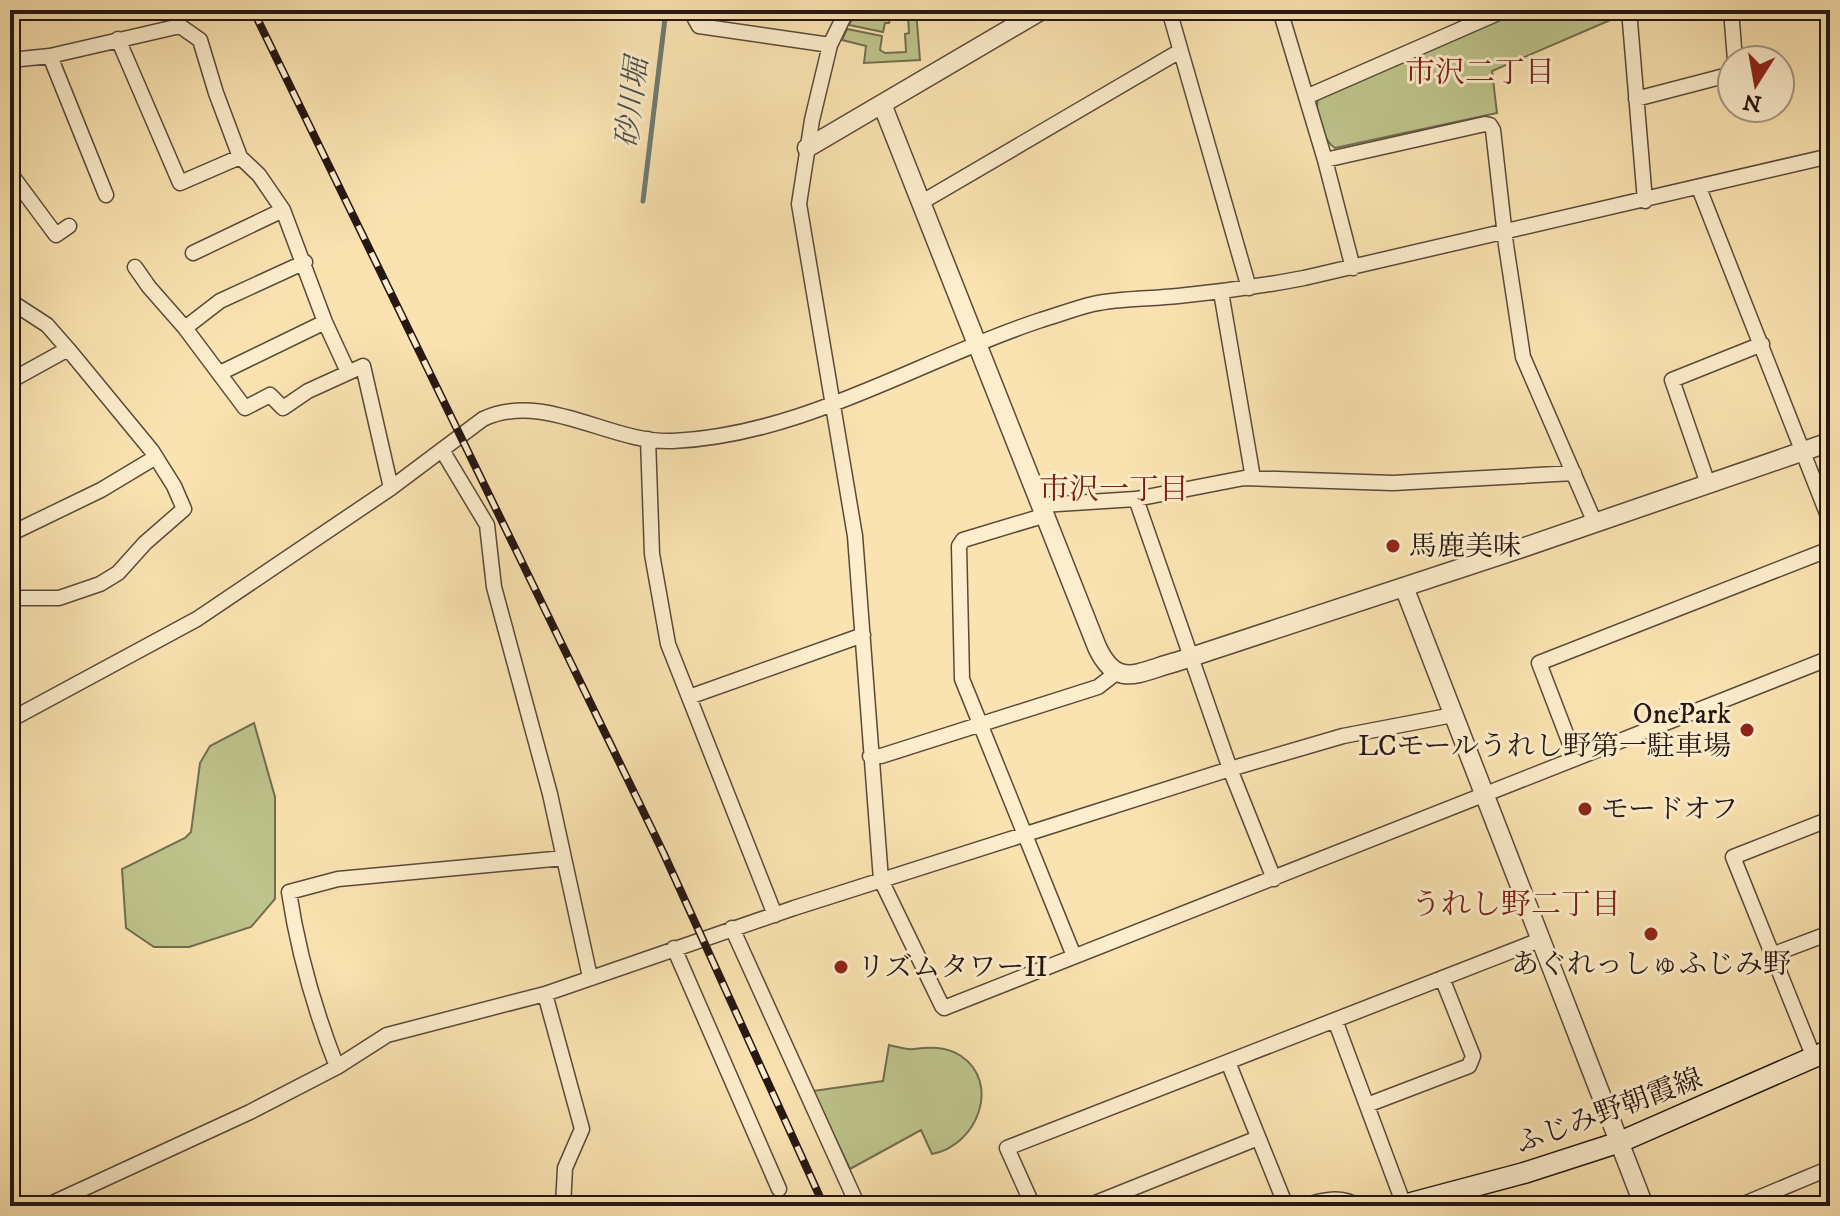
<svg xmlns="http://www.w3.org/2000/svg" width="1840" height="1216" font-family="'IM FELL DW Pica','Noto Serif JP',serif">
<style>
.green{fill:#bec48c;stroke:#726e4f;stroke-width:2}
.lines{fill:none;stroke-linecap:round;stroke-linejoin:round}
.stream{stroke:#6e7b72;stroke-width:5}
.minor-casing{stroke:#5a4a3a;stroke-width:17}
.tertiary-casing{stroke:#5a4a3a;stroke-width:21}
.secondary-casing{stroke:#251712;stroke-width:23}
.minor{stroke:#fcedcc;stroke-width:14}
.tertiary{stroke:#fcedcc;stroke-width:18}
.secondary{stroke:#fcedcc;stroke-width:20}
.rail-casing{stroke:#251712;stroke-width:8}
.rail{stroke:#fcedcc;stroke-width:5;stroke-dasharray:15;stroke-linecap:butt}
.poi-dot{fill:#8f2418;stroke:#fcedcc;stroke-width:3}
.labels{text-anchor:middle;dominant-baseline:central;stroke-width:6;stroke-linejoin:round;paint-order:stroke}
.poi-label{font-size:28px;fill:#251712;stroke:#fcedcc;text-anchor:start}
.street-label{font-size:28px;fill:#251712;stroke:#fcedcc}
.neighbourhood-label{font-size:30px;fill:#7a1f14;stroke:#fcedcc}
.water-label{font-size:30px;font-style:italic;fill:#50514a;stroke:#fcedcc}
</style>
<rect width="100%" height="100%" fill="#fae3b1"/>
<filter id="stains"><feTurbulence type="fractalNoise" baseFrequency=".0025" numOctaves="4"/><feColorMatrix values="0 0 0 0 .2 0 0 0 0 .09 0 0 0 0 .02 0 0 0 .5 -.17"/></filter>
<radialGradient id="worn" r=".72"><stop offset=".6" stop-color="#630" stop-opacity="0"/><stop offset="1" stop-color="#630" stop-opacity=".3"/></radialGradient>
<path class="green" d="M856,10h60l4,50 -56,3 2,-17 -24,-6 5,-11 35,7 -2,14 5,3 21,-1 -1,-18 4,-1 -1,-17 -16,-4 -3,11h-4l-2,9 -34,-7z
M1517,10h105v5l-130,56 5,42 -162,35c-12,-7 -22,-40 -16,-51z
M254,723l21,74v102l-24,28 -62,20h-35l-28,-19 -4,-59 63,-31 6,-6 9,-69 10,-17z
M889,1045c8,2 17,5 25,4 15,-2 32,-3 47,7 40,27 17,89 -29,98l-11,-24 -71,39 -37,-78 70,-10z"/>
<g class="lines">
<path class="stream" d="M643,201l23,-191"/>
<g class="minor-casing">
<path id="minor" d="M696,10l-1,9 4,7 131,19
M847,10l-17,35 -18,75 -13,84 56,332 26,344 61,126 2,2 886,-350
M1169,10l80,278
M1280,10l45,150 28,108
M1629,10l16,191
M1731,10l4,50
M118,39l62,144 60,-26
M50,56l56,139
M10,60l40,-4 130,-30 20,14 16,53 24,64 19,18 24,35 42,112 23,50
M1306,97l199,-87
M1636,99l96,-25
M1325,160l160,-36 5,1 3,5 13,115 17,112 72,166
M10,173l46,62 13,-9
M1699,188l131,333
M922,202l258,-151
M193,253l90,-43
M305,262l-85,39 -35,27 60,80 25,-13 13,13 25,-17 55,-25 28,122
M135,267l14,20 36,41
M1221,292l32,186
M10,301l37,24 21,24 84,102 22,35 10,23 -39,34 -27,30 -18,11 -41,14h-49
M220,373l105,-51
M10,381l58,-32
M648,439l4,115 16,90 107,271
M442,450l45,75 7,62 56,207 40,183
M1708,484l-36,-104 90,-36
M1136,499l94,270 44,110
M1042,505l94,-6 108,-21 149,5 181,-10
M1046,515l-83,25 -4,6 3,133 112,277
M10,534l91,-44 55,-33
M689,697l174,-62
M10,720l187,-101 194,-131 92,-69c62,-29 127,25 190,22 131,-6 246,-81 368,-121 17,-5 35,-12 52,-16 27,-6 57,-5 85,-8 42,-4 84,-10 126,-18l526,-122
M870,756h11l217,-69 18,-14
M1575,757l-36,-94 291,-114
M732,928l126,278
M674,948l105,241
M1774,954l56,-21
M545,994l37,135 -17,39 -2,38
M1335,1020l69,185
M1814,1058l-81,-201 97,-38
M1228,1062l58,144
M337,1067c-22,-56 -39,-115 -48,-175l49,-13 226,-21
M1367,1105l102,-39 4,-10 -31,-78
M46,1206l204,-94 87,-45 50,-32 158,-41 249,-86 436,-139 113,-33 110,-21
M1033,1206l-26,-58 533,-208
M1088,1206l170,-68
M1303,1206c19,-6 38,-11 55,0
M1739,1206l91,-38"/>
</g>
<g class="tertiary-casing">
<path id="tertiary" d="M882,104l215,543c20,43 41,25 79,15l343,-113 311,-107
M807,148l235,-138
M1404,587l240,619"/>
</g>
<g class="secondary-casing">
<path id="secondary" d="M1400,1206l124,-33 96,-31 210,-92"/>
</g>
<use href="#minor" class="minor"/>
<use href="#tertiary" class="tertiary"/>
<use href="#secondary" class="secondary"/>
<g class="rail-casing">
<path id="rail" d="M253,10l410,842 161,354"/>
</g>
<use href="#rail" class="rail"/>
</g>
<g class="poi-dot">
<circle cx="1393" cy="546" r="8"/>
<circle cx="1747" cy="730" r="8"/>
<circle cx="1585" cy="809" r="8"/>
<circle cx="1651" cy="934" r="8"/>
<circle cx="841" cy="967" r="8"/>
</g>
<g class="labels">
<g class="poi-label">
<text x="1409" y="546">馬鹿美味</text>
<text x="1731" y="714" text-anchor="end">OnePark<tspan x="1731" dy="32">LCモールうれし野第一駐車場</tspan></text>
<text x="1601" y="809">モードオフ</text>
<text x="1651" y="964" text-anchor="middle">あぐれっしゅふじみ野</text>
<text x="857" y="967">リズムタワーII</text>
</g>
<g class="street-label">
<text transform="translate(1609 1111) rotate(-20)">ふじみ野朝霞線</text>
</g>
<g class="neighbourhood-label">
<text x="1480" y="73">市沢二丁目</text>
<text x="1114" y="490">市沢一丁目</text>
<text x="1516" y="905">うれし野二丁目</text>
</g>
<g class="water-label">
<text transform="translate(633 103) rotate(-83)">砂川堀</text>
</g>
</g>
<rect width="1840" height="1216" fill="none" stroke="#fae3b1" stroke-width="40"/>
<rect x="12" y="12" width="1816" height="1192" fill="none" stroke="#251712" stroke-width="4"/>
<rect x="20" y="20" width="1800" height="1176" fill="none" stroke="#251712" stroke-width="2"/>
<g transform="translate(1756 84) rotate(191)"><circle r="38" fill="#fcedcc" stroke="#a69782" stroke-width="2"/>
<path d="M0-6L14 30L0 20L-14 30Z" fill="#8f2418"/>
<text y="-12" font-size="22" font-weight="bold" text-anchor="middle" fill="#251712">N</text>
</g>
<rect width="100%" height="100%" filter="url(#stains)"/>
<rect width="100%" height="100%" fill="url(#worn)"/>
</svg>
